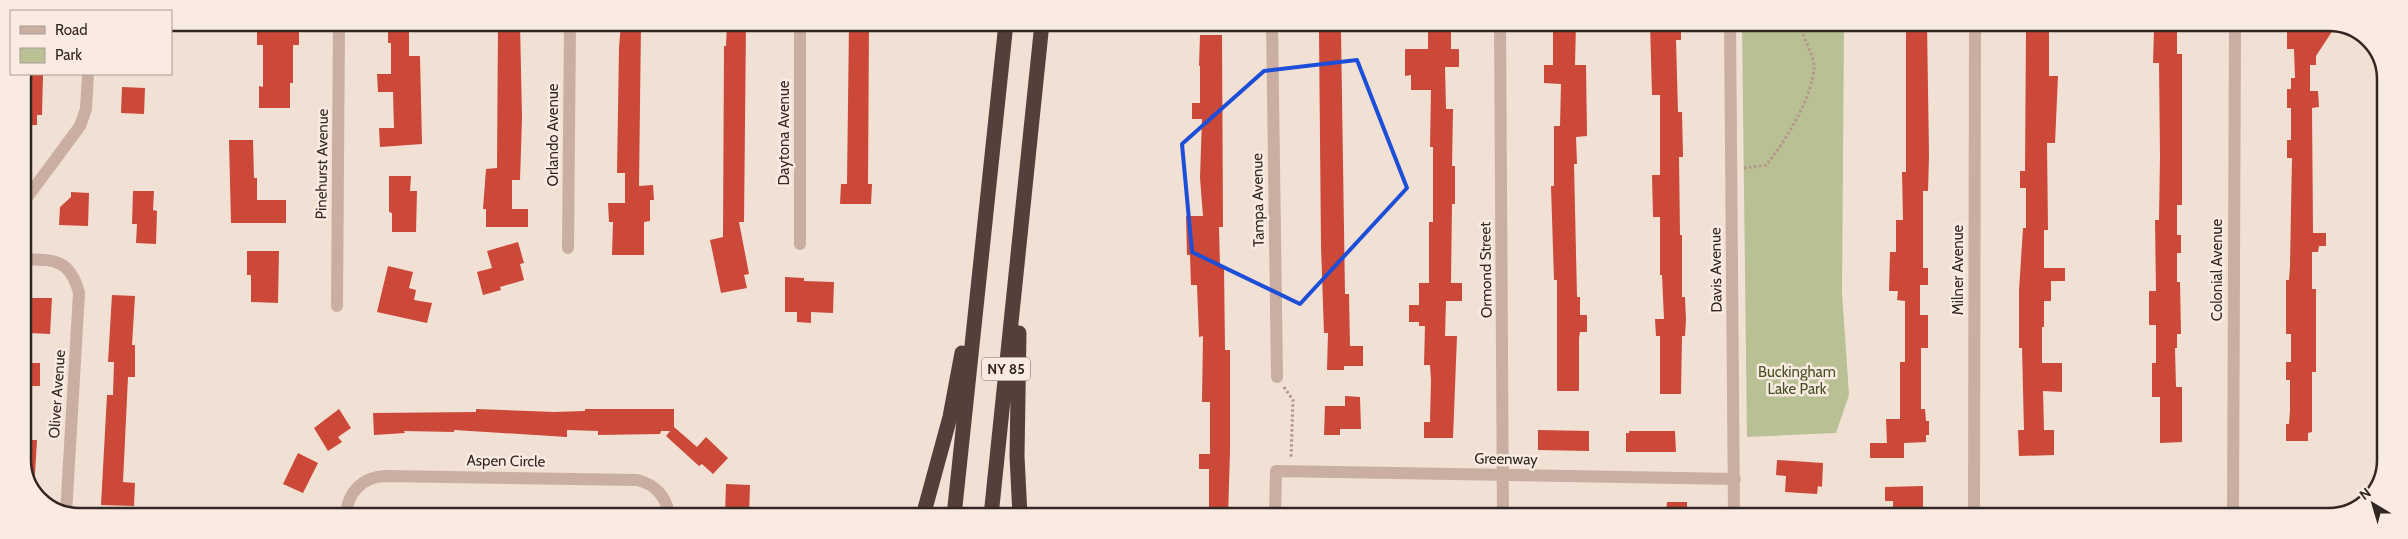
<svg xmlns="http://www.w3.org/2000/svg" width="2408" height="539" font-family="Cabin,sans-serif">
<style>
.green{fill:#b8c094}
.building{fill:#cc4838}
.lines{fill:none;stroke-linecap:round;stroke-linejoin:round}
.path{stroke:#b5978b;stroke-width:3;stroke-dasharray:2.5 2.5;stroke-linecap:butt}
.minor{stroke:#c9aea1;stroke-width:12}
.highway{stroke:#543f3a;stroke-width:15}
.marked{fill:none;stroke:#1d4ed8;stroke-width:4;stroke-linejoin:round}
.labels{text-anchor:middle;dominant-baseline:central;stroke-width:5;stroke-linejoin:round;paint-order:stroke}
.shield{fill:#f9ebe1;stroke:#6e625d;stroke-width:1}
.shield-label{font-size:14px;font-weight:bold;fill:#332724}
.street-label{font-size:15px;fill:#332724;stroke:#f9ebe1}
.park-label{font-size:15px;fill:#485227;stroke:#f9ebe1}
.rim{fill:none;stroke:#332724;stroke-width:2.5}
</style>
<rect width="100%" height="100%" fill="#f1e0d4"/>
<path class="green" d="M1742,23h102l-2,270 7,102 -13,38 -89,4z"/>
<path class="building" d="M257,23l42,2v20h-6v38h-3v25h-31v-22l4,1v-42h-6z
M388,23h21v33h11l2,88 -42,3 -1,-19h15l-1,-36h-15l-1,-18h14v-31h-3z
M498,23h22l2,95 -2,62h-8v29h16v18h-42v-18h-3l3,-40 11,-1z
M621,23h20l-2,163 14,-1 1,15h-4v21l-6,1v33h-32l1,-33h-4l-1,-19h17v-30h-8l2,-125z
M727,23h19l-2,199h-5l10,52 -5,1 3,13 -26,5 -11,-53 13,-3 1,-191h2z
M849,23h20l-1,161h4l-1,20h-31l1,-20h6z
M1428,23h23v26h8v18h-14l1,42h7l-1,57h3v38h-3l-1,79h11v18h-16l-1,35h12l-4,102h-29v-16h6l1,-42 -1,-15h-6l1,-39h-6v-4h-10v-17h10v-22h10v-61h4v-75h-3l1,-57h-20v-15l-6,1v-27h23z
M1553,23h23l-1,42h11l1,71 -11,1 1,27h-3l3,133h3v18h7v17h-7l-1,6v53h-22v-111h-3l-3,-94h3v-60h6l1,-42 -17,-1v-18h9z
M1650,23h31v17h-5l2,72h4l1,45h-4l1,78h2v62h3l1,23 -1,16h-3l-1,58h-21v-58h-4l-1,-17h9l-2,-44h-2v-58h-7l-1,-42h8v-80h-8z
M1906,23h21l2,132 -1,36h-5v77h5v17h-8v30h8v33h-7v61h4l1,12h3v14h-3v7l-22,1v15h-34v-15h17l-1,-24h14v-57h5v-61l-8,-1 1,-9h-9l1,-39h6v-32h7l-1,-48h4z
M2026,30h23v46h9l-3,67h-8l1,87h-4v38h21v13h-14v20h-7v26h-2v36h20v29l-19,-1 1,39h10v25l-35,1 -1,-26h6l-2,-82h-3v-57l4,-63h3v-40h-6v-17h5z
M2154,30h23v24h5v151h-5v30h4v18h-4v29h3l1,52h-4v14h-2l1,39h6v55l-22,1v-46h-8v-34h4v-38h-7v-34h7l-1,-71h4l1,-63 -1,-94h-6z
M2333,30l-17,26v9h-6v26h8l1,16 -7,1 1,125h13v13h-7l-1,6h-6v37h4v83h-4v60l-4,1v8h-22v-17h3l1,-14v-30h-4v-18h5v-28h-5v-54h3l1,-14 1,-57 1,-51h-5v-18h4v-32h-4v-19h4v-11h4l-1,-29h-7v-17z
M1319,32h22l4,262h4l1,52h13v20h-19v4h-17l1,-37h-4l-3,-87z
M1200,35h22l1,192h-4l1,40h4l1,83h5v102l-2,64h-19v-47h-10v-15h11v-52h-8l1,-66 -4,1 -2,-52h-6l-1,-30h-3l-1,-39h17l-3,-38 2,-59h-10v-16h8v-37h-1z
M25,74h18l-1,41h-5v10h-14l-1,-46z
M122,87l23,1 -1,26 -23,-1z
M229,140h24l1,38h3v22h29v23h-55z
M389,176h22l-1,15h7l-1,41h-24v-19l-3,-1z
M133,191h21l-1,19 4,1 -1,33 -20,-1 1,-19h-5z
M71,192l18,1 -1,33 -29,-1 1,-18 11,-10z
M518,242l6,21 -4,1 4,16 -24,7 1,3 -18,5 -6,-23 15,-4 -5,-17z
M247,251h32l-1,52 -27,-1v-27h-4z
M388,266l25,6 -4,16 7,2 -2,10 18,3 -5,20 -50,-11z
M785,277l19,1v3l30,1 -1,31 -22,-1v11l-14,-1v-10h-12z
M112,295l23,1 -3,49h3v32h-7l-5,105 12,1 -1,23 -33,-1 6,-110h6l1,-33h-6z
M30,298h22l-2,36 -21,-1z
M23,363h17v23h-17z
M1345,396l15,1 1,32h-21v6h-16l1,-29h20z
M339,409l12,19 -13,9 4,5 -14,9 -14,-23z
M476,409l78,3 31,-1v-2h89v18l23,20 9,-10 22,21 -15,16 -11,-10 -3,2 -33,-30 4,-5h-9l-1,3 -62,1v-4l-31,-1v7l-113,-7v2l-50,-1 1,2 -31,2 -1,-22 103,-1z
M1538,430l51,1v20l-51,-1z
M1629,431h46l1,21h-50v-19h3z
M23,440h14l-3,51 -11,-24z
M298,453l20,10 -15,30 -20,-9z
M1777,460l46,3 -1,24 -4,-1 -1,8 -32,-2 1,-16 -10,-1z
M726,484l24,1 -1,31h-24z
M1923,486v22h-3v8h-27v-15h-8v-14z
M1667,502h20v14h-21z"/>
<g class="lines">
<path class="path" d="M1744,168l22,-3c18,-21 48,-70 48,-99 0,-10 -12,-32 -16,-43
M1284,387l9,13 -2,58"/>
<path class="minor" d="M1272,23l5,354
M1500,23l3,493
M1730,23l4,493
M23,203l57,-77 6,-17 2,-35
M800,244v-221
M568,248l2,-225
M23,259c30,1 47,-1 56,34l-13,221
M337,306l2,-283
M346,516c1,-23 16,-39 39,-40l252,4c18,4 30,17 32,36
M1275,516l1,-45 459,8
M1974,516l1,-493
M2233,516l2,-493"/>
<path class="highway" d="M1019,333l-2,123 3,60
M923,516l27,-99 12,-64
M954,516l52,-493
M991,516l51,-493"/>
</g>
<path class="marked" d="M1357,60l50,128 -107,116 -108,-52 -10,-108 82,-73z"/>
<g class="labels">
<rect class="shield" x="982" y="357.5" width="48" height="23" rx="4"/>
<g class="shield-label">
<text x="1006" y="369">NY 85</text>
</g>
<g class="street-label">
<text transform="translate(784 133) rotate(-90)">Daytona Avenue</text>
<text transform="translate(553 135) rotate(-90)">Orlando Avenue</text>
<text transform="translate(322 164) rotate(-89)">Pinehurst Avenue</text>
<text transform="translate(1258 200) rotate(-91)">Tampa Avenue</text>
<text transform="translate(1486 270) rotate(-91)">Ormond Street</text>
<text transform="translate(1716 270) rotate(-91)">Davis Avenue</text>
<text transform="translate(1958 270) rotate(-90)">Milner Avenue</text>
<text transform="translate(2217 270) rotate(-90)">Colonial Avenue</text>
<text transform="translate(57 394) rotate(-86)">Oliver Avenue</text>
<text transform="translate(1506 459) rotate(1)">Greenway</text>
<text transform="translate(506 461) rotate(1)">Aspen Circle</text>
</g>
<g class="park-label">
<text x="1797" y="372">Buckingham<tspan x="1797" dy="17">Lake Park</tspan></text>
</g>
</g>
<path d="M0 0H2408V539H0ZM79 31H2329A48 48 0 0 1 2377 79V460A48 48 0 0 1 2329 508H79A48 48 0 0 1 31 460V79A48 48 0 0 1 79 31Z" fill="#f9ebe1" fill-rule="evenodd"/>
<path class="rim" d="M79 31H2329A48 48 0 0 1 2377 79V460A48 48 0 0 1 2329 508H79A48 48 0 0 1 31 460V79A48 48 0 0 1 79 31Z"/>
<rect x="10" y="10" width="162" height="65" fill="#f9ebe1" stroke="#aa9d95"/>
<rect x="20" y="26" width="25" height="8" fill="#c9aea1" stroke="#aa9d95"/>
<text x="55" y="35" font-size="15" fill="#332724">Road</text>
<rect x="20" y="48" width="25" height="15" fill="#b8c094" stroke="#aa9d95"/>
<text x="55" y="60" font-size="15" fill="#332724">Park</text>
<g transform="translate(2373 504) rotate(322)" stroke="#f9ebe1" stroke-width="4" paint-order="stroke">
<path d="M0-4L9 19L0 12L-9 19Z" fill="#332724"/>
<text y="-8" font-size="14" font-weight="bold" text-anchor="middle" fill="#332724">N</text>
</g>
</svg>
